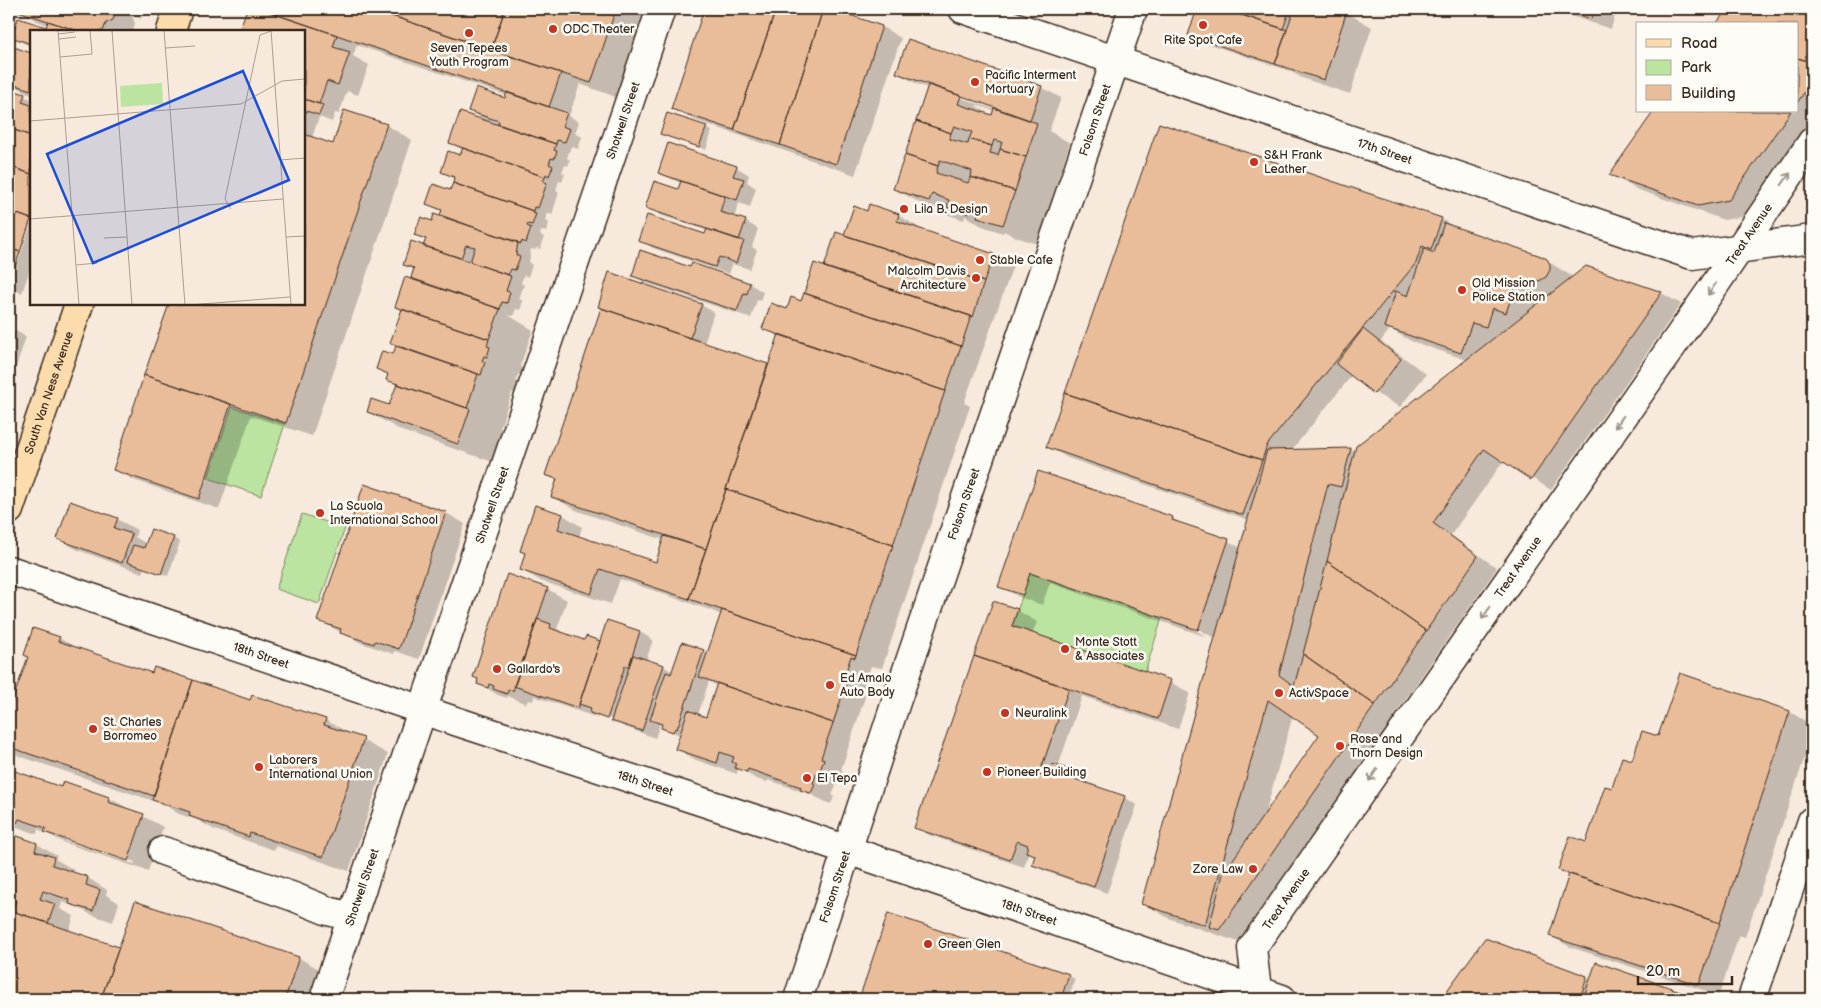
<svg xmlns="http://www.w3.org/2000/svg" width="1821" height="1008" font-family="'Balsamiq Sans',sans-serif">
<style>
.green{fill:#bbe4a0;stroke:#7b875f}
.shadow{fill:#0003;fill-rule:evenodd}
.building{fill:#eabd9a;stroke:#3b2a1e}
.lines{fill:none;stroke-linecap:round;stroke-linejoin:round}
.minor-casing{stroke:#3b2a1e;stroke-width:31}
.major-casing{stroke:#3b2a1e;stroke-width:31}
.minor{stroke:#fdfcf7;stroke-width:28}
.major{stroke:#fcdcac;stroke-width:28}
.oneway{stroke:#9c938a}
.poi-dot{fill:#c8321e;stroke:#fdfcf7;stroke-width:2}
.labels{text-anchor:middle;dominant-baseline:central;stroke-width:5;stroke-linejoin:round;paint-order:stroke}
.poi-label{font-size:12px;fill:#3b2a1e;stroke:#fdfcf7;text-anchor:start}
.street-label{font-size:12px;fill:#3b2a1e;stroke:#fdfcf7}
.inset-road{fill:none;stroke:#ac9d8f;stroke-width:1}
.view{fill:#1d4ed8;fill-opacity:0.15;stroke:#1d4ed8;stroke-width:2.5}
.inset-edge{fill:none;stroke:#3b2a1e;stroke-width:2.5}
</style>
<rect width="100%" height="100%" fill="#f7e9db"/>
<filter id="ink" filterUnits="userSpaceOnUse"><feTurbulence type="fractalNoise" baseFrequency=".02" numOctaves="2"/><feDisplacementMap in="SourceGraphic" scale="10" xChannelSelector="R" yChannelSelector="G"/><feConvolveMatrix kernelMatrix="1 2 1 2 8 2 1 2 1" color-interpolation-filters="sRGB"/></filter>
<g filter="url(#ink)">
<path class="green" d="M232,407l53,17 -24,72 -53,-18z
M302,514l43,14 -26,76 -43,-15z
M1030,573l132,45 -17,54 -133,-46z"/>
<path class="shadow" d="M17,9h128l-4,10 -9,-4 3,9 -2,7h-102v16l-18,-10 6,-17 27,9 2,-4 -11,-4z
M248,9h9l13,4 2,-4h374l-30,88 -36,-13 -11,32 10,6 -4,11 7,4 -4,12 -7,-3 -4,12 3,2 -2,6 -3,-1 -3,7 3,2 -3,8 -3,-1 -3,9 3,2 -7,23 -4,-2 -3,7 4,3 -3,9 -5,-1 -1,4 4,2 -4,12 -4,-1 -1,2 -4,-1 -2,14 3,2 -4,12 -4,-2 -3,8 3,2 -5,14 4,2 -3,9 -4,-1 -3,7 -5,-1 25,15 -13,36 4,2 -3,8 -3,-2 -2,7 3,1 -4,12 -3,-2 -12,36 4,2 -11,32 -91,-31 -34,-19 22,-5 7,-22 -9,-6 1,-4 -11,-6 16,-13 3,-10 -5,-3 11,-33 -7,-4 21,-25 -5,-3 3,-8 -11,-6 20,-17 3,-6 -11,-6 25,-18 2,-5 -16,-8 24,-13 4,-12 -13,-7 19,-15 2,-7 -12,-7 36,-21 -17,-12 36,-10 2,-4 -151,-51 -4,11 16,9 -11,30 -11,-4 -8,23 -4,-1 -3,9 -13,-5 -7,21 22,8 52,-21 26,15 -100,296 -61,-20 -32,93 -85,-29 -20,-11 56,-165h134v-273h-63z
M706,9h122l54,18 19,11 -46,137 -163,-56 -20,-11z
M1198,9h137l12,4 25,14 -22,67 -48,-16 -12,-7 -87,-29 -14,-8z
M1549,9h68l-6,20z
M1728,9h84v122l-57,83 -31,6 -88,-31 -25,-14 45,-64h141v-87h-80z
M12,47l19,7v41l-22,-13 6,-19 -6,-3z
M897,73l144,14 20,11 -12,33 21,12 -33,101 -24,-8 -9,-5 -1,2 -21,-7 -17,-10 -1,4 -35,-12 -34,-19 33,-101 -11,-4zM956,93l76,27v2l-71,-24zM977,105l17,6 -1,5 -17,-10z
M9,90l22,9v123h-2l-20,60z
M706,128l6,3 -6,19 -44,-17z
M736,167l13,8 -2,7 9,6 -6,19 -11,-4 -5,15 11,3 13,8 -6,18 5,3 -7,19 -18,-5 -3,10 -76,-26 -13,-8 66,-4 2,-5 -48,-16 -13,-8 32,-17 3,-6 -22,-11z
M867,212l31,3 20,12 -1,2 76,26 20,11 -49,137 6,3 -88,262 -11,-2 -8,23 4,2 -26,79 2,1 -11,24 2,1 -2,6 -2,2 -20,-10 -42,-14 -1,2 -11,-3 -18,-11 -1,6 -41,-14 -19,-11 4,-13 -18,-9v-1l-3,-2 -5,14 -43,-16v-2l-9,-6 -2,3 9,5 -12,-6v2l-64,-22 -1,5 -5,-1 -2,4 -18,-8 -1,2 -9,-3 -20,-12 69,-94 20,11 -10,29 13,7 15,6h15l8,-20 32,10 13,8 -7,20 17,6 10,6 30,-21 6,3 13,-39 -12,-5 -90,-31 -9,25 -70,-23 -20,-11 5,-17 10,-47 27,9 19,12 -3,10 77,26 8,-23 -86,-29 -26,-14 6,-16 -12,-6 155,-170 13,7 -10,32 65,22 10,-29 -15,-9 24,-18 14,-7 43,-66zM709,681l8,5 -11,32 -8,-3z
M1441,219l17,10 83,28 32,20 88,16 20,11 -130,186 -47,-30 -53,75 46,33 -103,148 5,4 -155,224 -76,-26 -25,-15 73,-264 -23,-13 -1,2 15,9 -157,-54 -8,22 -23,-8 -19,-11 38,-113 134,45 13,8 43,15 13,7 8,-28 -181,-62 -20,-11zM1542,296l4,2 -7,6zM1390,329l21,12 56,19 -111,92 -5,-3 -60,2 61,-76 23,18 25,14 26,-33 -45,-33zM1293,715l27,20 -55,79z
M31,223v43l-9,27 -13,-4z
M693,265l57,19 13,8 -3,9 -3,-1 -6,18 -105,-35 -13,-7 58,-7z
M9,291l5,3 -5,15z
M9,327l17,10 -17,51z
M446,513l19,11 -46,135 -24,-8 -1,3 -33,-11 -43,-23z
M117,519l20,11 -2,7 12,7 26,-6 7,4 -12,34 -24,-8 -2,5 -64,-23 -20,-11z
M1017,610l20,12 -5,12 138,48 20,11 -12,36 -96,-33 -24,71 20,10 -1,4 47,16 13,8 -30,88 -60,-21 -14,-7 3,-9 -7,-4 -5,15 -95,-32 -13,-8z
M59,638l19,11 75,25 172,46 63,34 -39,117 -73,-25 -2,4 -59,-20 -18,-10 -18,-6 -16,-10 -144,-48 -10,-6v-38h1z
M1680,675l110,37 22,13v10l-67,202 -6,-2 -20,60 -149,-48 -19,-11 19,-61 -10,-6 27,-26 25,-53 21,-28 26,-24z
M9,779l52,9 2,-6 46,16 54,29 -15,44 -83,-28 -27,-14 -1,5 -28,-10zM65,838l70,24 -1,2 -69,-23z
M9,835l28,9 20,12 -2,3 19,11 -2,3 16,5 19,12 -1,5 13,8 -6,19 -23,-8 -15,-8 -13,-4 -2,7 14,7 -5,16 51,17 179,9 25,14 -9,27h-306v-88l4,2 3,-9 -7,-2z
M889,915l180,61 6,3 -7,20h-208z
M1485,939l106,41 6,-17 83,29 12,7h-250z"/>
<path class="building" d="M16,9h99l1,3 -3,8 -7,3 -3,8h-25l-63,-21z
M247,9h13l77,26 -4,12 17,5 -12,33 -11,-4 -8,23 -15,-5v-68h-65z
M270,9h101l190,64 -12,34 -280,-95z
M371,9h21l-2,6z
M392,9h113l-14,41 -101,-35z
M505,9h111l-25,74 -100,-33z
M704,9h72l-42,121 -63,-21z
M776,9h47l-43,136 -46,-15z
M823,9h9l50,17 -46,138 -56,-19z
M1197,9h27l63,21 -12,34 -87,-29z
M1224,9h66l-7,20z
M1294,9h45l8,2 -23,69 -49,-16z
M1561,9h33l-3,10z
M1727,9h85v53l-15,-4v-34h-81z
M18,18l28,9 2,-6 30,10h-47v13l-20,-7z
M908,39l134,47 -12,34 -134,-47z
M11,46l20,7v37l-22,-7 5,-21 -5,-2v-8z
M1797,58l15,4v19l-15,22z
M928,85l33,11 -3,8 34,11 2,-7 43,15 -11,34 -26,-8 2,-7 -8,-2 -2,6 -23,-7 3,-7 -18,-6 -3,7 -35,-12z
M476,88l29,10 2,-6 60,21 -5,13 8,3 -5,13 -8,-2 -1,4 -58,-20 1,-3 -31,-10z
M9,89l16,5 -3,8 9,3v31l-22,-8z
M304,99l19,6 -4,10 -13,-4 -2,6z
M344,110l43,14 -101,299 -142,-48 25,-71h135v-170l29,10z
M1654,111h137l-62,89 -31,6 -89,-31z
M460,112l96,32 -2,6 3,1 -3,8 -3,-1 -2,6 4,2 -4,10 -3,-2 -1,3 -96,-34z
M667,113l40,13 -8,21 -39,-13z
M916,121l35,12 -2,6 19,5 1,-5 23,7 -2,7 8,2 2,-6 26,8 -11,34 -44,-14 1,-6 -32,-11 -2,6 -33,-11z
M1159,123l283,95 -11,32 -9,-4 -6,17 -149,182 -5,15 -197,-67z
M9,128l22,8v38l-22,-8z
M668,143l69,23 -4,10 11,3 -7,21 -79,-27z
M463,148l82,29 -2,4 4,2 -9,25 -4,-1 -1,4 -80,-28 1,-6 -13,-5 7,-21 12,4z
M905,155l33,11 -2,7 32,10 3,-6 44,14 -12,34 -26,-8 2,-6 -7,-3 -3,6 -22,-7 2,-7 -17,-6 -3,7 -36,-12z
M9,166l22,8v45l-22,-8z
M654,181l24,8 3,-8 44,15 -5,16 26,8 -7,20 -94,-32z
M453,183l80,28 -1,2 4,1 -4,11 -4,-1 -1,2 4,2 -5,15 -4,-2 -1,3 -81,-29 2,-5 -16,-6 7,-20 17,6z
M869,204l30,10 -2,7 97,33 -10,28 -140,-47 10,-29 13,5z
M9,211l22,8 -11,33 -11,-4z
M434,214l84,28 -2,13 4,2 -5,13 -4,-1 -3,6 -38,-13 5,-15 -9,-2 -5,13 -38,-12 3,-7 -12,-4 7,-18 11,4z
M647,215l58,19 2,-5 37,12 -8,22 -17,-6 -4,10 -77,-26z
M1444,223l97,33 6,3 3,5v6l-4,7 -7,4 -6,-2 -2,9 -15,-5 -10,30 -14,-5 -6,19 -14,-4 -11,30 -77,-26 12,-36 12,5 16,-47 10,4z
M836,232l148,50 -11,35 -149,-50z
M411,241l100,35 -5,15 4,1 -3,11 -5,-1 -2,7 -89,-31 3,-10 -11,-3z
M9,248l11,4 -11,34z
M640,250l50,17 2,-4 58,20 -3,11 -3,-1 -7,18 -105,-35z
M814,263l157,53 -10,30 -157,-53z
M1586,266l76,26 -131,188 -47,-31 -51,74 45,33 -52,75 -99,-70 29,-115z
M609,272l93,32 -12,34 -92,-31z
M405,277l95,32 -11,30 -94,-32z
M804,293l157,53 -16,45 -183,-62 9,-26 16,6 4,-12 10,4z
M601,308l167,56 -62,185 -155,-52 6,-18 -12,-4z
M402,309l87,30 -2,7 3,1 -3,10 -3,-1 -2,5 3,1 -4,13 -91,-32z
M1363,329l38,30 -27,35 -38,-30z
M779,334l166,57 -52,154 -167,-56z
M396,346l82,28 -11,34 -81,-28 2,-6 -12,-5 6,-18 11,3z
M144,375l87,29 -32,95 -86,-29z
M397,384l73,25 -12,35 -91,-32 4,-13 18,6z
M1065,393l197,67 -19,55 -197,-68z
M1351,448l-10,39 -13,-3 -49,191 15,11 9,-32 72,51 -156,225 -10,-3 14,-53 96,-139 -51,-35 -63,225 -64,-21 126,-454z
M1038,471l135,46 -1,3 57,19 -31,91 -168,-57 -7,22 -25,-8z
M364,484l82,28 -47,137 -24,-8 -1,3 -34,-11 1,-4 -24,-8z
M726,489l167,56 -37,110 -167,-56z
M70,501l48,17 -4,10 18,6 -10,29 -65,-24z
M535,505l28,9 -5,15 98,33 8,-26 42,13 -17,50 -89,-30 -9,25 -71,-24 5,-17 -5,-2z
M151,529l23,8 -13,37 -34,-12 6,-17 11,3z
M1327,561l99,70 -51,74 -72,-51z
M507,574l41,14 -35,103 -5,-1 -1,4 -14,-5 1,-3 -5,-2 -1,4 -11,-4 1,-5 -5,-2z
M993,601l25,8 -6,17 159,54 -13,39 -184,-63z
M722,610l134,45 -1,3 -4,-2 -7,22 4,1 -15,44 -134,-46z
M537,619l14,5 -1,4 34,12 2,-4 14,5 -22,67 -64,-22z
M607,620l33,11 -11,35h-4l-18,53 -17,-6 1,-5 -12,-4z
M33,628l27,9 -2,4 94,32 2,-6 39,13 -39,116 -145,-49v-37l19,-53 -4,-2z
M682,642l22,8 -27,79 -2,-1 -2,4 -12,-4 1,-4 -12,-4 16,-48 5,2z
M633,655l31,10 -22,66 -31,-10z
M974,656l95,32 -30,87 9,3 4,-14 13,4 -2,7 62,21 -31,91 -62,-22 3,-10 -9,-3 2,-7 -11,-4 -7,19 -96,-32z
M1680,673l110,38 -70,212 -162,-53 12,-34 16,6 19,-56 7,2 10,-31 10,3 10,-29 16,5z
M193,680l57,20 2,-5 74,24 -2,6 40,13 -41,119 -73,-24 -1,4 -60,-21 1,-4 -38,-12z
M717,683l116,40 -12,35 3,1 -4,12 -2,-1 -5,13 2,1 -3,7 -2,2 -10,-3 1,-3 -53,-18 -1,3 -12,-4 1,-4 -4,-2 2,-5 -14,-5 -3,11 -42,-14 13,-39 18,7z
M12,770l49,17 2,-6 46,16 -1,5 36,12 -16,47 -84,-29 2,-4 -27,-9 -2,4 -8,-3v-42z
M9,833l28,10 -2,8 19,6 -2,8 36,12 -2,8 14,5 -7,21 -24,-7 1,-4 -27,-9 -3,8 15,5 -7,19 -36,-12 4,-10 -7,-2z
M1569,874l151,49 -21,62 -150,-49z
M135,901l164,56 -14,42h-184z
M9,910l110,37 -18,52h-92z
M888,913l181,61 -8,25h-202z
M1485,938l102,38 -7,23h-139z
M1596,962l84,29 -3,8h-94z"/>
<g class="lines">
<g class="minor-casing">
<g id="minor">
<path id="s1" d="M963,9l729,246 120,-16"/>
<path id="s2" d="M9,570l440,149 349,114 484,166"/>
<path d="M163,851l131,46 34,14 24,6"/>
<path id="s3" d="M324,999l337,-990"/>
<path id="s4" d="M798,999l97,-294 238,-696"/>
<path id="s5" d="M1258,999l-6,-51 460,-659 100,-147"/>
<path d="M1752,999l60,-178"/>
</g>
</g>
<g class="major-casing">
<g id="major">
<path d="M171,31l7,-22"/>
<path id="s6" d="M9,510l70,-206"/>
</g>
</g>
<use href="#minor" class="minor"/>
<use href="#major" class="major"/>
</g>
<defs><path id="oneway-shaft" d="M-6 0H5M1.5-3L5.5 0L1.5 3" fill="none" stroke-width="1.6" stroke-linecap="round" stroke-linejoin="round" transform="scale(1.25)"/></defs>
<g class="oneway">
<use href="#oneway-shaft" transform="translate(1786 179) rotate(-55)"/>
<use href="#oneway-shaft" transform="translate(1712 289) rotate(124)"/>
<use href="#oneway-shaft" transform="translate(1619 422) rotate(125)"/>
<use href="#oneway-shaft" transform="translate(1486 613) rotate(125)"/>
<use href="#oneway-shaft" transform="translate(1373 775) rotate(125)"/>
</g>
</g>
<g class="poi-dot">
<circle cx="1203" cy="25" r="5"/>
<circle cx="553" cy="29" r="5"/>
<circle cx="469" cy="33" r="5"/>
<circle cx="975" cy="82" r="5"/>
<circle cx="1254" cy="162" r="5"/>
<circle cx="904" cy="209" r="5"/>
<circle cx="980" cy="260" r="5"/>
<circle cx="976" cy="278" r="5"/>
<circle cx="1462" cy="290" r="5"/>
<circle cx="320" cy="513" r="5"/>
<circle cx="1065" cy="649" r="5"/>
<circle cx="497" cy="669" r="5"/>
<circle cx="830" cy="685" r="5"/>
<circle cx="1279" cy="693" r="5"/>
<circle cx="1005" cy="713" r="5"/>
<circle cx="93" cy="729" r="5"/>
<circle cx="1340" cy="746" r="5"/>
<circle cx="259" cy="767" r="5"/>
<circle cx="987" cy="772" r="5"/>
<circle cx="807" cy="778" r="5"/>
<circle cx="1253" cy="869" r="5"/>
<circle cx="928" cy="944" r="5"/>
</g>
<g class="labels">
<g class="poi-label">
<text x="563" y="29">ODC Theater</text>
<text x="1203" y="40" text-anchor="middle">Rite Spot Cafe</text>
<text x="469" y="48" text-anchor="middle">Seven Tepees<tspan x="469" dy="14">Youth Program</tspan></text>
<text x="985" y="75">Pacific Interment<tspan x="985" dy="14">Mortuary</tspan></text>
<text x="1264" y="155">S&amp;H Frank<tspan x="1264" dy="14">Leather</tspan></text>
<text x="914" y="209">Lila B. Design</text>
<text x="990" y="260">Stable Cafe</text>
<text x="966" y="271" text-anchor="end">Malcolm Davis<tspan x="966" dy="14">Architecture</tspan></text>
<text x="1472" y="283">Old Mission<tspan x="1472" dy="14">Police Station</tspan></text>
<text x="330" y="506">La Scuola<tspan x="330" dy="14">International School</tspan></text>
<text x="1075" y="642">Monte Stott<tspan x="1075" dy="14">&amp; Associates</tspan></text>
<text x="507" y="669">Gallardo's</text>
<text x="840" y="678">Ed Amalo<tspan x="840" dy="14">Auto Body</tspan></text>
<text x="1289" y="693">ActivSpace</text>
<text x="1015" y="713">Neuralink</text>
<text x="103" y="722">St. Charles<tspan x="103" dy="14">Borromeo</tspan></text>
<text x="1350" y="739">Rose and<tspan x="1350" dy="14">Thorn Design</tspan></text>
<text x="269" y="760">Laborers<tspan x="269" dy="14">International Union</tspan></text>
<text x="997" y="772">Pioneer Building</text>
<text x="817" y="778">El Tepa</text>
<text x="1243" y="869" text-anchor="end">Zore Law</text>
<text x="938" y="944">Green Glen</text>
</g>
<g class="street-label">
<text stroke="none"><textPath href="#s4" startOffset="928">Folsom Street</textPath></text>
<text stroke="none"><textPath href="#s3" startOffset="928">Shotwell Street</textPath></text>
<text stroke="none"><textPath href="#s1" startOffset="445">17th Street</textPath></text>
<text stroke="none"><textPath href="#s5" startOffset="921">Treat Avenue</textPath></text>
<text stroke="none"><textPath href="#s6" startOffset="124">South Van Ness Avenue</textPath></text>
<text stroke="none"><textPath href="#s3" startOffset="522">Shotwell Street</textPath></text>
<text stroke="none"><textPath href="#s4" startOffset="522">Folsom Street</textPath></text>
<text stroke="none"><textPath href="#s5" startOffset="516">Treat Avenue</textPath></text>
<text stroke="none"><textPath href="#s2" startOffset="266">18th Street</textPath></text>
<text stroke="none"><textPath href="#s2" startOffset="671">18th Street</textPath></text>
<text stroke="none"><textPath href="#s3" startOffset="118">Shotwell Street</textPath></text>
<text stroke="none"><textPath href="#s4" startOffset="118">Folsom Street</textPath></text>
<text stroke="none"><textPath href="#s5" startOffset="111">Treat Avenue</textPath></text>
<text stroke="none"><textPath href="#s2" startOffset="1076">18th Street</textPath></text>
</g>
</g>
<g transform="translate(30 30)">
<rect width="275" height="275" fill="#f7e9db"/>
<path d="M132,53l1,21 -42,3 -1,-21z" fill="#bbe4a0"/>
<path class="inset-road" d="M28,0l21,275M82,0l20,275M134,0l21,275M241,0l20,275M28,4l17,-2M29,9l17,-2M135,18l30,-2M30,27l32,-3 -2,-24M0,91l211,-17 41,-23 23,-2M250,130l25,-2M201,179l-6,-10 35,-164 11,-4M0,189l253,-20M256,207l19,-1M74,208l23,-1M46,235l21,-2M159,275l101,-8"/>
<path class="view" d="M213,41l46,109 -196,83 -46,-109z"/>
<rect width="275" height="275" class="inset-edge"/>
</g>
<rect width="1821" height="1008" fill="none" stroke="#fdfcf7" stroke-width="30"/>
<rect x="15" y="15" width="1791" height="978" fill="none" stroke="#3b2a1e" stroke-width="2" filter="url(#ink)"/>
<rect x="1636" y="22" width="162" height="90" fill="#fdfcf7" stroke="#afa8a0"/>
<rect x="1646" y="39" width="25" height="8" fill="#fcdcac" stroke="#afa8a0"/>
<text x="1681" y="48" font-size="15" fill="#3b2a1e">Road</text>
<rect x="1646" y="60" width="25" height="15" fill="#bbe4a0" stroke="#afa8a0"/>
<text x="1681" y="72" font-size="15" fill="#3b2a1e">Park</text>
<rect x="1646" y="85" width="25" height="15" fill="#eabd9a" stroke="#afa8a0"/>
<text x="1681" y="98" font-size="15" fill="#3b2a1e">Building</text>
<path d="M1638 976v8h94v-8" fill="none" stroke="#3b2a1e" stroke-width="2.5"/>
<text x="1646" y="976" font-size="15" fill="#3b2a1e" stroke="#fdfcf7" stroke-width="4" paint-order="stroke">20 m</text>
</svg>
